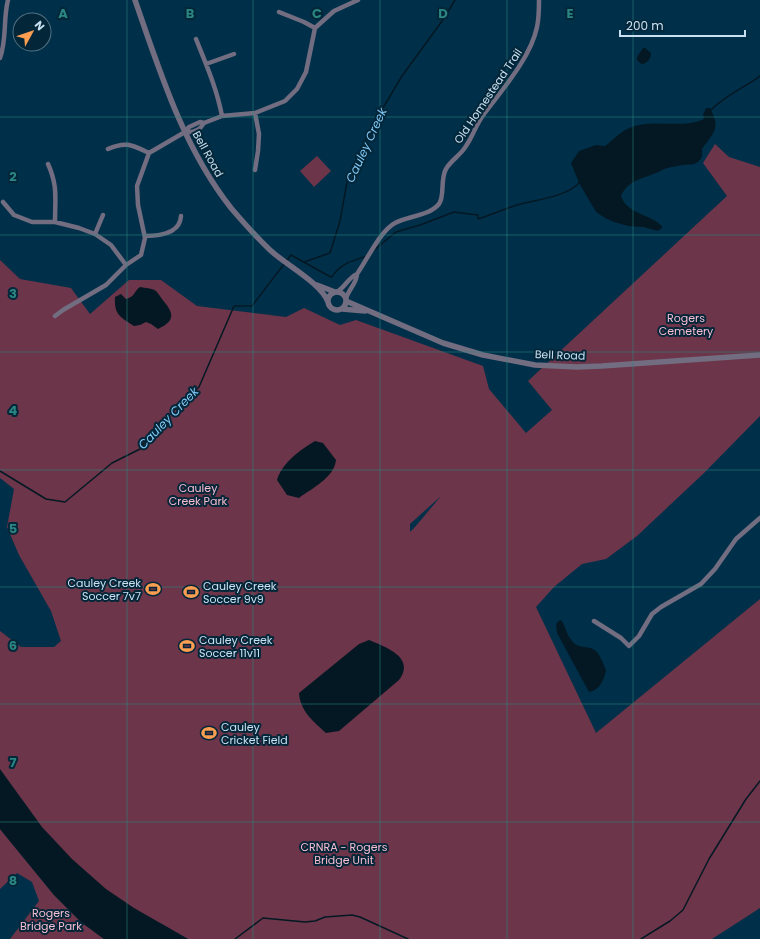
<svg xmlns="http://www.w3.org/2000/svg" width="760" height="939" font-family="Poppins,sans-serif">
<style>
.green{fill:#6c3549;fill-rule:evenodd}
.water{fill:#041824}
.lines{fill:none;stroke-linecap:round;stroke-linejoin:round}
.stream{stroke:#041824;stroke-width:1.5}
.minor{stroke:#726d80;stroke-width:4.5}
.tertiary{stroke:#726d80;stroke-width:5.5}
.grid{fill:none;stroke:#2b8682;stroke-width:1;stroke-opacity:0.55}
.labels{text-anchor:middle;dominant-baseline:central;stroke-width:4;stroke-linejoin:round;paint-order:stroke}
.street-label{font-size:11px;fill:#c9e0f0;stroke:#032639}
.park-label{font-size:11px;fill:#f9bdd0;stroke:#032639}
.poi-label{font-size:11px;fill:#c9e0f0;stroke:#032639;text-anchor:start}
.water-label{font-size:12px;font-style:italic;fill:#81c8f5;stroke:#032639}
.grid-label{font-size:13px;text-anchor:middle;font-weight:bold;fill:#2b8682;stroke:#032639;stroke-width:4;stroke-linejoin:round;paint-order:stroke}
</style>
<rect width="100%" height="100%" fill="#003049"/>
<path class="green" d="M715,144l14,13 31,10v249l-56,57 -67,63 -31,23 -24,5 -28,23 -18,20 60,126 164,-134v309l-48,31h-524l-28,-16 -7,10 -75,-55 -78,-103v-144l21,16h33l7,-6 -10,-30 -32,-56 -12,-28 7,-38 -14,-11v-218l20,19 51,9 19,26 39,-34h32l36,26 89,11 18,-9 36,17 16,-5 127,46 6,23 37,44 26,-23 -24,-29 199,-185 -24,-33zM441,496l-26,31 -5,5v-8z
M317,156l14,15 -17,16 -14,-16z
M0,829l54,66 27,27 23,17h-94l29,-38 -7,-19 -15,-9 -17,16z"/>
<path class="water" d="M643,48h2l6,5c0,6 -4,11 -10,11l-4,-4v-3z
M706,108h4c11,21 4,24 -8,41 0,4 1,8 -2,11 -5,6 -11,4 -17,5 -6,1 -13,2 -19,4 -2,1 -5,3 -8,4 -14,6 -28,7 -35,23 6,18 29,18 41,30v2l-4,3 -15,-4 -15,-1 -14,-4 -9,-4 -9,-6 -17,-29 -8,-20 8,-12 17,-6 9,1c7,-5 14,-13 22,-17 25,-12 54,1 77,-10l-1,-4z
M140,287c5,1 12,1 16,4 2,2 4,5 6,8 11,13 15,21 -4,30l-7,-5 -5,-2 -6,3 -6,1c-14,-9 -20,-11 -19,-29l6,-3 5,5c9,-2 8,-8 14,-12z
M315,441l8,2 13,17c-2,18 -24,28 -37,38l-12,-3 -10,-15c5,-17 23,-30 38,-39z
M561,620c5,6 5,15 12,22 5,6 13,4 20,7 7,3 10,15 13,21 -2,10 -6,20 -17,22l-32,-59 -1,-8 2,-4z
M369,640c16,7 47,17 30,40l-60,51 -13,2c-12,-11 -26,-22 -27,-40l60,-49z
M0,769l42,58 30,32 34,30 28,19 54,31h-84l-23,-17 -27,-27 -54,-66z"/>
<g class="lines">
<path class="stream" d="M711,110c12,-13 34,-23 49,-34
M373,251l23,-19 24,-7 34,-13 24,3v4c13,-4 26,-10 39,-14 18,-5 49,-8 62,-22
M304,262l26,-9 10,-32 7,-39 24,-54 31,-52 43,-59 10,-17
M0,471l46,28 19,3 47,-39 28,-14 13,-19 46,-43 35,-81h18l39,-51 38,21 3,1c7,-13 22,-17 35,-21
M235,939l28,-21 42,4 10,-1 10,-4 27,-2 8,2 48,22
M641,939l29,-18 13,-11 26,-51 37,-60 14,-18"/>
<path class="minor" d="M279,12l25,10 11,6
M196,39c10,25 21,50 26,77
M0,58c7,-19 3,-39 8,-58
M206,64l28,-10
M255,113l4,21 -1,17 -3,19
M185,132c9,1 15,-2 19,-9
M108,149c18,-8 24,-4 41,4
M48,164c10,22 7,35 7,58
M3,202l11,13 18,7h23l24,6 16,6 16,11 15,20
M95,234l8,-19
M145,236c14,0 35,-2 36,-20
M337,292c8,-5 12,-15 20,-18
M346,299c2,-9 11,-16 11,-25 10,-14 23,-43 38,-51 13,-7 34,-7 44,-19 6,-8 1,-25 7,-35 5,-9 15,-14 20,-23 7,-10 10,-22 18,-32 18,-24 47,-57 53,-87 2,-9 2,-18 2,-27
M55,316l8,-6 43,-25 20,-20 15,-10 4,-17 -7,-33 -1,-19 12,-33 36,-21 4,-5 11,-5 4,1 18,-7 33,-3 30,-12 12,-12 9,-17 9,-44 19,-17 24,-11
M594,621l27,17 8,8 10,-10 13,-22 9,-7 40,-23 14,-15 21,-30 24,-21"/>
<path class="tertiary" d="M135,0c25,72 48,147 96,208 12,14 25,29 39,42 16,15 51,33 58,52
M317,285l18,7
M328 301a9 9 0 1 1 18 0a9 9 0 1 1-18 0Z
M346,301l97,42 40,12 52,10 42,2 25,-1 158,-11
M342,309l23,2"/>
</g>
<path class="grid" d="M127,0v939M253,0v939M380,0v939M507,0v939M633,0v939M0,117h760M0,235h760M0,352h760M0,470h760M0,587h760M0,704h760M0,822h760"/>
<defs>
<g id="stadium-bare" transform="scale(1.2)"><path d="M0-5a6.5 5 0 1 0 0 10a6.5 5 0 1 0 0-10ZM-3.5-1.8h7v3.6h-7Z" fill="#fb9e51" stroke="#032639" stroke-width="2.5" paint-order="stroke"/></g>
</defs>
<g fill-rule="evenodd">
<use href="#stadium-bare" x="153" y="589"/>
<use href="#stadium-bare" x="191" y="592"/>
<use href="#stadium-bare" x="187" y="646"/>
<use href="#stadium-bare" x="209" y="733"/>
</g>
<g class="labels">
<g class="street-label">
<text transform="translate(488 96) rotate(-56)">Old Homestead Trail</text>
<text transform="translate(208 154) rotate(61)">Bell Road</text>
<text transform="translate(560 355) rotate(2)">Bell Road</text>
</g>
<g class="park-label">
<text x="686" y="318">Rogers<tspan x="686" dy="13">Cemetery</tspan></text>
<text x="198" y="488">Cauley<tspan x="198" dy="13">Creek Park</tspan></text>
<text x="344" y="847">CRNRA - Rogers<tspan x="344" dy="13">Bridge Unit</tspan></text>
<text x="51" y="913">Rogers<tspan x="51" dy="13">Bridge Park</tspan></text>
</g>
<g class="poi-label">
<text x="141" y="583" text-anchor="end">Cauley Creek<tspan x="141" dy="13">Soccer 7v7</tspan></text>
<text x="203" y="586">Cauley Creek<tspan x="203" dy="13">Soccer 9v9</tspan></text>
<text x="199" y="640">Cauley Creek<tspan x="199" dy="13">Soccer 11v11</tspan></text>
<text x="221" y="727">Cauley<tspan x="221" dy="13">Cricket Field</tspan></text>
</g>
<g class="water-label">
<text transform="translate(366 145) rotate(-65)">Cauley Creek</text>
<text transform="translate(168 418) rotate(-46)">Cauley Creek</text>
</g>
</g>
<g class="grid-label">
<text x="63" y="18">A</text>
<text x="190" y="18">B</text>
<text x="317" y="18">C</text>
<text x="443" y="18">D</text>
<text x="570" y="18">E</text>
<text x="13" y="181">2</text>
<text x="13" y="298">3</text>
<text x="13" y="415">4</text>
<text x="13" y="533">5</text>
<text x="13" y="650">6</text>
<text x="13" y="767">7</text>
<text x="13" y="885">8</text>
</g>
<g transform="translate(32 32) rotate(50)"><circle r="19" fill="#032639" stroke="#527082"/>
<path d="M0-3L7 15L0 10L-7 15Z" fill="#fb9e51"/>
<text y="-6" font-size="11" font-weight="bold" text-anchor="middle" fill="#c9e0f0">N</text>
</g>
<path d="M620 30v6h125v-6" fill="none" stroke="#c9e0f0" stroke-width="2"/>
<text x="626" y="30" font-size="12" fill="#c9e0f0" stroke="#032639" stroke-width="3" paint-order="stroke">200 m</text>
</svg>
